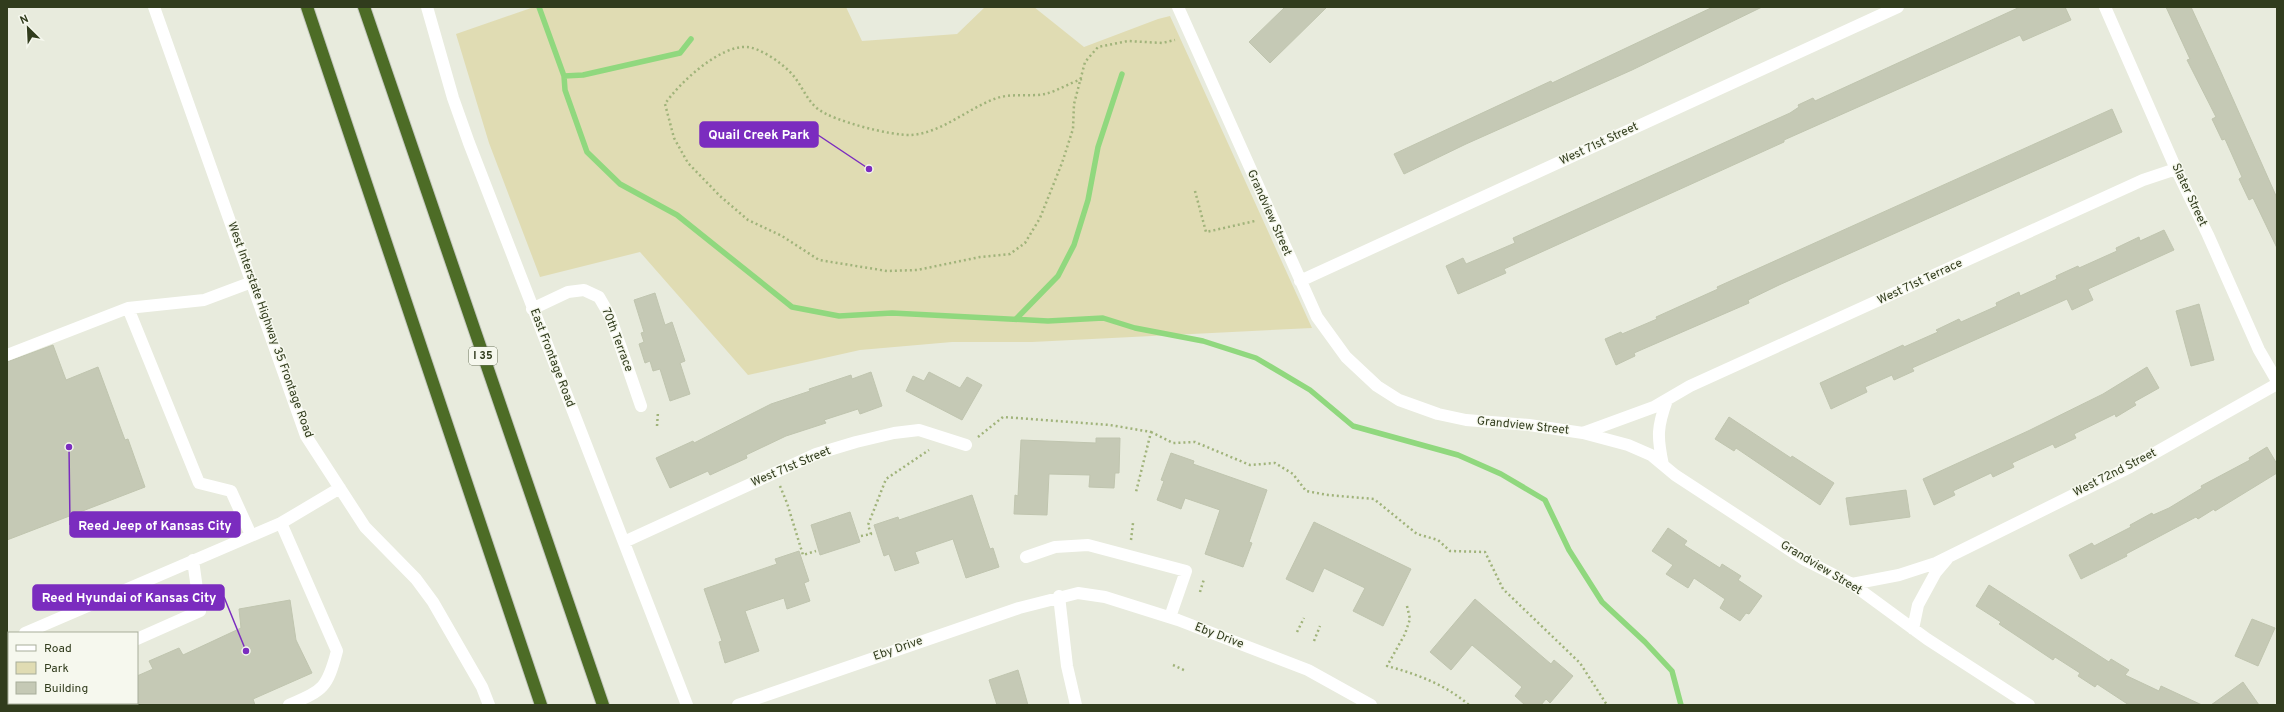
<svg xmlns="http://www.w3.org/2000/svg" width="2284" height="712" font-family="Overpass,sans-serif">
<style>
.green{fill:#e0dcb3}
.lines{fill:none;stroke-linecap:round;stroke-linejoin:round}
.stream{stroke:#90d87e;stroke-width:5.5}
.building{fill:#c5c9b5;stroke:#c0c5af}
.highway-casing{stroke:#c5c8c0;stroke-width:14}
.path{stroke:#a0b37a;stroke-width:2.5;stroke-dasharray:2 3;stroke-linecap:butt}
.minor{stroke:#fff;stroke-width:12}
.highway{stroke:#4d6c26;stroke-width:12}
.labels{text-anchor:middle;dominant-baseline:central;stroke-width:3;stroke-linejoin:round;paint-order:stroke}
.shield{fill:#f6f8ee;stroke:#6c745c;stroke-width:1}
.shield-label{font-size:11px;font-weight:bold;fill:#313c1d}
.street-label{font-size:12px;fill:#313c1d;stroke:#f6f8ee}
.leader{fill:none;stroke:#7b2cbf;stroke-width:1.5}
.callout-dot{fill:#7b2cbf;stroke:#f6f8ee;stroke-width:1.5}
.callout{fill:#7b2cbf;stroke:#7b2cbf;stroke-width:1.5}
.callout-label{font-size:13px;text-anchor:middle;font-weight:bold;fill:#fff}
</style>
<rect width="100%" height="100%" fill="#e8ebdd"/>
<path class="green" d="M534,7h312l16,34 95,-7 28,-27h49l50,40 74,-28 12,-3 142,312 -280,14h-80l-92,8 -112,25 -108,-123 -100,25 -51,-134 -33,-109z"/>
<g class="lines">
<path class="stream" d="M539,7l25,69 1,14 22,62 33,32 57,31 115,92 47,9 53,-3 156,8 55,-3 32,10 68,13 53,17 54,32 43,36 105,29 43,19 44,26 24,50 33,52 43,40 27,29 9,34
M564,76l19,-1 97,-22 11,-14
M1016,319l42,-43 16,-31 14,-45 10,-53 24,-73"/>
</g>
<path class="building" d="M1285,7h42l-57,56 -21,-21z
M1713,7h49l-130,63 -166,74 -62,30 -10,-20 157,-73 1,2z
M2020,7h45l6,13 -48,21 -3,-6 -236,105v2l-280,127 2,4 -48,21 -12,-28 17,-8 3,6 49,-21 -2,-5 277,-125 9,-6 -1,-2 15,-7 2,3z
M2166,7h25l29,63 57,128v50l-24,-50 -4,2 -10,-21 3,-2 -17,-38 -3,1 -10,-21 4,-2 -29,-57 3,-1z
M2112,109l10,23 -343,153 -31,15 1,3 -115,50 1,3 -19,9 -11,-26 16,-7 1,2 35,-15 -1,-2 62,-28 -1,-2z
M2164,230l10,20 -86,39 5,11 -21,10 -5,-11 -155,69 2,3 -20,9 -2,-5 -27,12 2,5 -36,17 -11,-26 83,-38 1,2 34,-15 -2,-2 23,-11 2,3 36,-16 -1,-3 23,-11 1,4 37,-17 -1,-3 22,-10 1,2 38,-17 -1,-3 23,-11 1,4z
M655,293l10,32 7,-3 13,39 -5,2 10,31 -20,7 -10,-32 -7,2 -3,-10 -5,2 -6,-19 5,-2 -3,-9 3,-1 -10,-32z
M2199,304l15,56 -23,6 -15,-55z
M53,345l13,35 32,-13 27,73 3,-1 17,48 -138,53v-178z
M2147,367l12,21 -25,14 2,3 -20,12 -1,-3 -41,20 2,4 -21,10 -2,-4 -41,19 2,4 -21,10 -2,-4 -38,18 2,4 -21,10 -11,-26 105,-48 75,-37z
M871,372l11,34 -22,8 -2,-5 -34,11 2,3 -40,13 -40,19 1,3 -37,17 -2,-4 -38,17 -14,-30 37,-17 1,2 77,-39 39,-13 -1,-2 42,-14 1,4z
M929,372l31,16 7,-11 15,8 -20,35 -56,-29 7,-15 11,5z
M1729,417l62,41 1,-2 42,27 -14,22 -84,-57 -2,3 -19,-12z
M1096,438h24l-1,35h-4l-1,15 -25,-1 1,-12 -41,-1 -2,41 -33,-1 1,-19 3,1 3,-56 75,3z
M2267,447l10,17v9l-62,38 -1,-2 -16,10 -2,-2 -70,37 1,2 -46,23 -12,-24 23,-12 2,3 37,-19 -1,-2 22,-12 1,2 16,-7 33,-20 -1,-2 49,-26 -1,-2z
M1171,453l23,8 -1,3 74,26 -18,52 3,1 -9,24 -38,-13 15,-44 -35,-12 -4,11 -24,-9 7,-19 -3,-1z
M1906,490l4,27 -60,8 -4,-27z
M972,495l18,54 3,-1 6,19 -33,11 -13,-39 -38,13 4,11 -24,8 -6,-17 -5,2 -10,-31 24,-8 1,3z
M850,512l10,30 -40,13 -9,-30z
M1314,522l97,47 -28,57 -30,-15 12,-23 -41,-20 -11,24 -27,-13z
M1668,528l19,13 -3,4 36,23 2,-4 19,12 -3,4 24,16 -13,18 -3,-1 -6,8 -20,-13 5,-9 -31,-21 -6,10 -22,-14 7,-9 -21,-14z
M799,551l10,30 -5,2 6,18 -23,8 -3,-11 -39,13 14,40 -34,12 -6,-21 3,-1 -18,-52 73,-25 -2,-5z
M1989,585l120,77 2,-3 18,11 -4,5 34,16 2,-5 41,19h-73l-32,-21 -2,3 -17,-11 2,-3 -25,-16 -2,3 -54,-36 2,-2 -25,-16z
M1475,599l76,65 3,-4 19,16 -23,27 -4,-4 -5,6h-16l-10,-9 7,-9 -50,-42 -21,25 -21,-18z
M290,600l6,40 16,33 -59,26 2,6h-118v-29l16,-7 -4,-8 30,-13 4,7 58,-27 -2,-19z
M2252,619l23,9 -17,38 -23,-10z
M1018,670l10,35h-31l-8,-25z
M2243,682l16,23h-48z"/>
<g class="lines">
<g class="highway-casing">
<path id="highway" d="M307,7l234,698
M364,7l239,698"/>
</g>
<path class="path" d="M1082,79c-12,4 -25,12 -37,15 -15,3 -33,-1 -48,4 -29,10 -55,35 -86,37 -19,1 -78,-14 -93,-26 -13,-10 -17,-27 -29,-38 -9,-9 -29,-23 -42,-24 -27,-2 -68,36 -82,57l9,34 14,25 32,33 28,24 34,16 37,24 68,11 30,-1 63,-13 30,-3 15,-11 15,-25 22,-55 11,-34 1,-25 11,-42 13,-15 30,-6 34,2 13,-3
M1195,191l11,41 49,-11
M657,426l1,-14
M1151,432l22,11 22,-1 55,23 25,-2 18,11 13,17 22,4 46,4 43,35 21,6 12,11 35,1 18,37 77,74 27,42
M978,437l25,-20 107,8 41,7 -15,60
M780,486l7,17 16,52 13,-4
M861,536l10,-2 -3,-9 18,-46 43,-29
M1131,540l2,-17
M1200,592l4,-13
M1407,606l3,13 -5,15 -18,32c30,8 59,19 82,39
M1297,632l7,-14
M1314,641l6,-15
M1173,665l13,6"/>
<path class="minor" d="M154,7l152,429 59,91 51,52 17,23 49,85 7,18
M427,7l26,91 16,45 218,562
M1178,7l139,310 29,40 31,29 22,14 39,14 28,6 63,5 54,8 45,12 23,10 24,20 130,85 47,24 75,55 102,66
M2105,7l71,162 32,66 51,115 18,31
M1300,281l598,-274
M128,308l71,175 32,8 20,44
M532,309l36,-17 16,-2 15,7 11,19 31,90
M7,355l121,-47 76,-8 48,-18
M1583,433l71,-26 36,-21 453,-206 33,-11
M1663,465c-6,-28 -6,-38 4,-65
M281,523l56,128c-10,38 -14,39 -48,54
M624,542l192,-88 40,-12 38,-9 25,-3 47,15
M1026,557l29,-10 33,-2 98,26 -16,46
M1852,584l47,-9 37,-12 194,-96 147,-83
M1059,596l8,70 9,39
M1913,629l5,-24 18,-33 11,-13
M25,633l256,-110 59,-35
M137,639l63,-28 -7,-51
M7,641l2,-1
M7,696l2,-1
M83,703l1,2
M738,705l281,-97 59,-15 27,4 73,23 130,50 63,35"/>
<use href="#highway" class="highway"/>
</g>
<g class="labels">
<rect class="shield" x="469" y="347" width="28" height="18" rx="3"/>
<g class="shield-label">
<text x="483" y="356">I 35</text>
</g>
<g class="street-label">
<text transform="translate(1599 144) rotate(-25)">West 71st Street</text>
<text transform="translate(2189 195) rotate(65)">Slater Street</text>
<text transform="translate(1269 213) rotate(66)">Grandview Street</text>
<text transform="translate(1920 282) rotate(-25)">West 71st Terrace</text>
<text transform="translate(270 330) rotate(70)">West Interstate Highway 35 Frontage Road</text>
<text transform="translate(617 340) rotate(69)">70th Terrace</text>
<text transform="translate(552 358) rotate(69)">East Frontage Road</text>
<text transform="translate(1523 426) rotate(6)">Grandview Street</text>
<text transform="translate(791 467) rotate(-23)">West 71st Street</text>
<text transform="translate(2115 473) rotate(-27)">West 72nd Street</text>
<text transform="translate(1821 568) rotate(31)">Grandview Street</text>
<text transform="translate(1219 636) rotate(21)">Eby Drive</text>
<text transform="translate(898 649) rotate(-19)">Eby Drive</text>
</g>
</g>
<path class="leader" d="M869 169L818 135M69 447L70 525M246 651L224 597"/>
<g class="callout-dot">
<circle cx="869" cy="169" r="4"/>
<circle cx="69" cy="447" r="4"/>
<circle cx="246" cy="651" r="4"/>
</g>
<g class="callout">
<rect x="700" y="122" width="118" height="25" rx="4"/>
<rect x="70" y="512" width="170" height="25" rx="4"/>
<rect x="33" y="585" width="191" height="25" rx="4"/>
</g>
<g class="callout-label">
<text x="759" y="139">Quail Creek Park</text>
<text x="155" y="530">Reed Jeep of Kansas City</text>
<text x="129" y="602">Reed Hyundai of Kansas City</text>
</g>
<rect width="2284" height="712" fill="none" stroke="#313c1d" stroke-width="16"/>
<rect x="8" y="632" width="130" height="72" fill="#f6f8ee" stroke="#a7ad9a"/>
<rect x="16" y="645" width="20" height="6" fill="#ffffff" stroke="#a7ad9a"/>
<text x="44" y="652" font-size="12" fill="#313c1d">Road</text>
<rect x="16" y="662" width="20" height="12" fill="#e0dcb3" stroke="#a7ad9a"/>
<text x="44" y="672" font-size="12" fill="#313c1d">Park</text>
<rect x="16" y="682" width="20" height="12" fill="#c5c9b5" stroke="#a7ad9a"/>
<text x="44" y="692" font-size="12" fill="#313c1d">Building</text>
<g transform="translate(28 28) rotate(336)" stroke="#f6f8ee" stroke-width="3" paint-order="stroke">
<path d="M0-3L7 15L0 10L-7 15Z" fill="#313c1d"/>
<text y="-6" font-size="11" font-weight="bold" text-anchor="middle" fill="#313c1d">N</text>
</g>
</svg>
